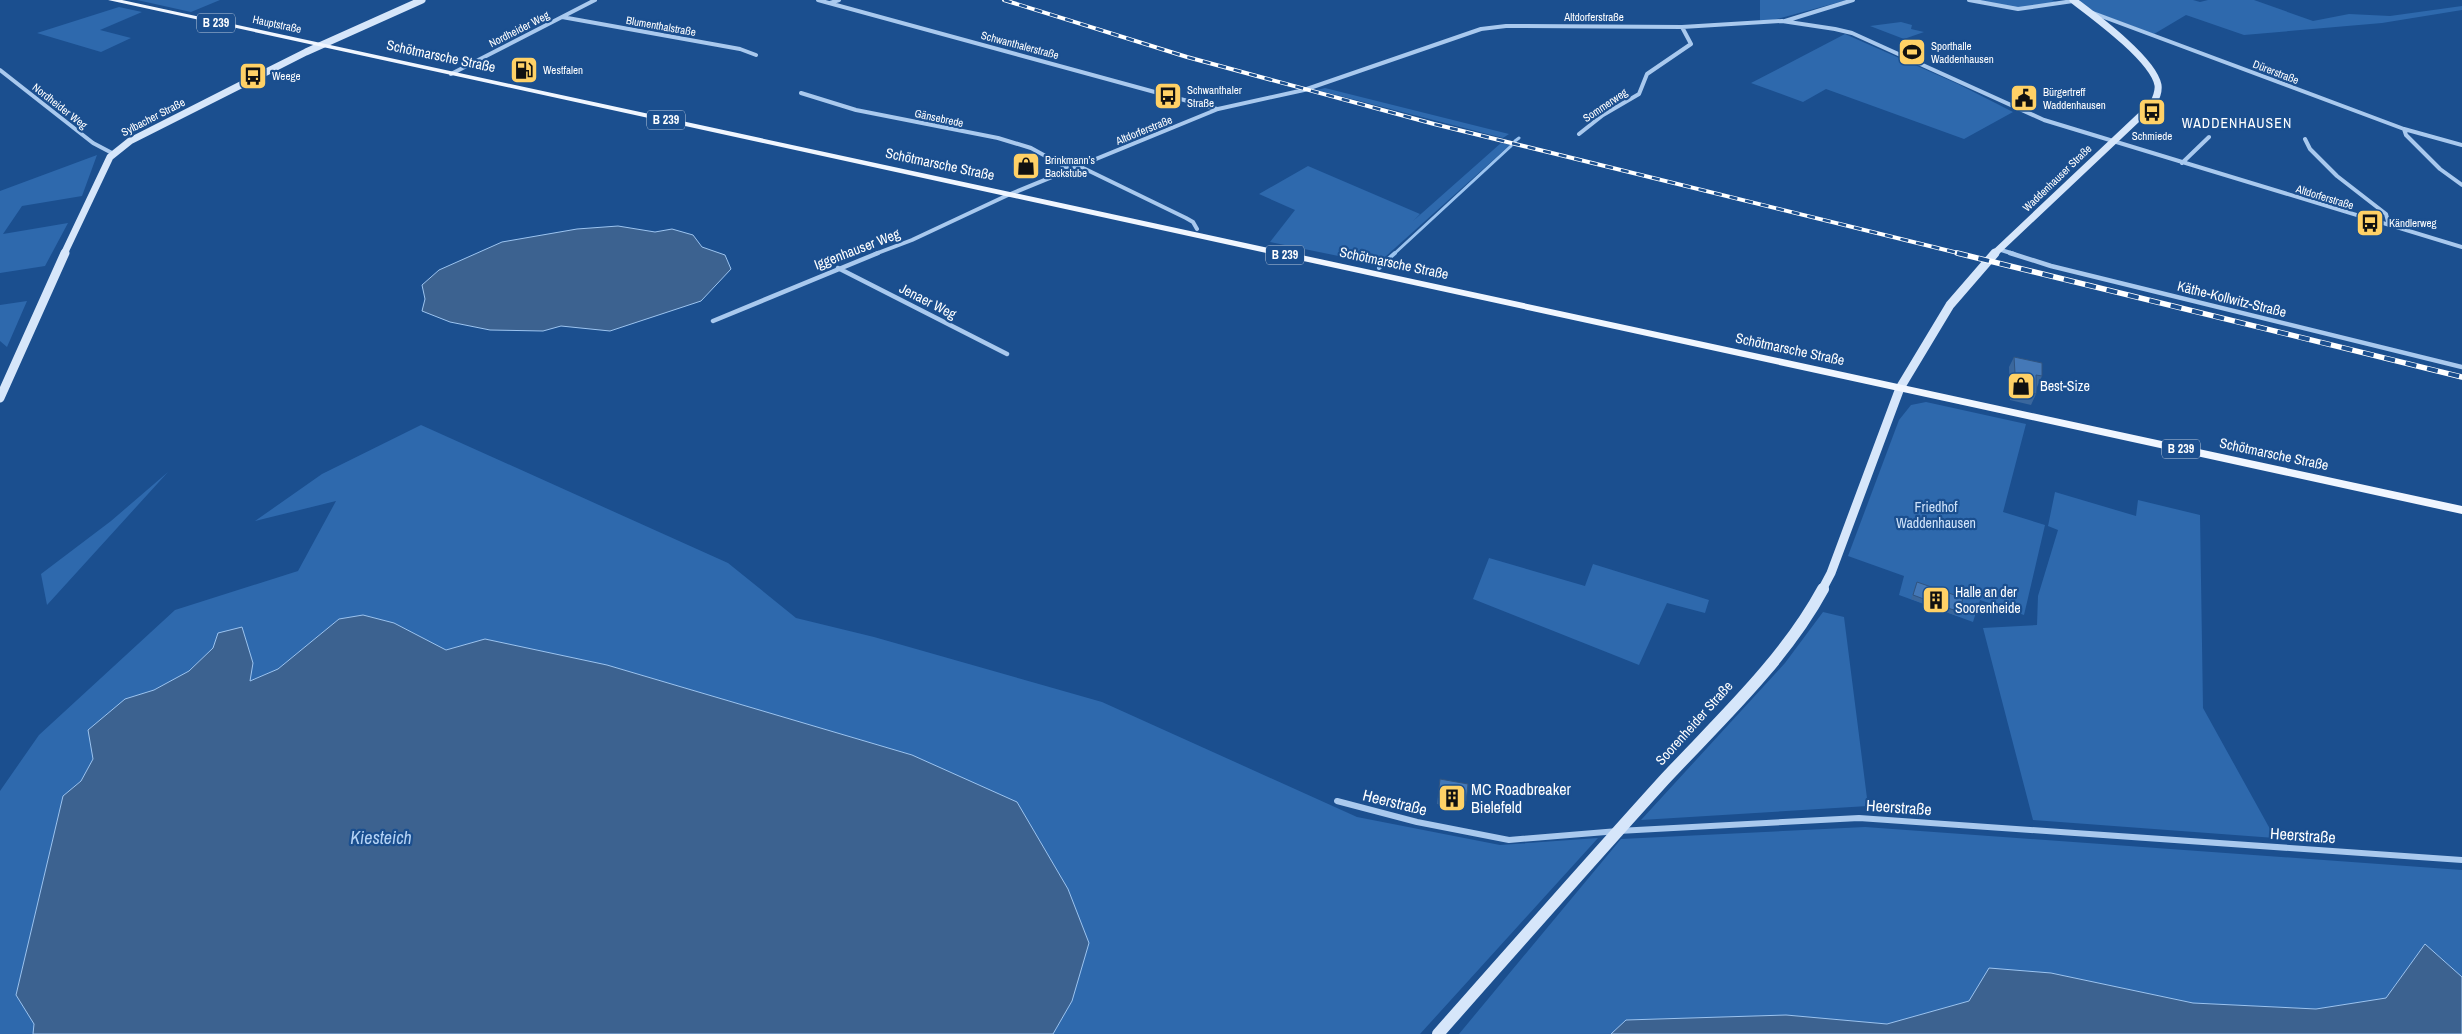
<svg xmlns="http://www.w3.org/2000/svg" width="2462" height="1034" font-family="'Archivo Narrow',sans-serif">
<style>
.green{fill:#2e69ad}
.water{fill:#3c6290;stroke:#9cc4f0}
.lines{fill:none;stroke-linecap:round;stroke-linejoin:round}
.stream-far1{stroke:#9cc4f0;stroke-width:3}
.stream{stroke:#9cc4f0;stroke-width:4}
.minor-far2{stroke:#a9c9ee;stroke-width:4}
.minor-far1{stroke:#a9c9ee;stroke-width:4.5}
.minor{stroke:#a9c9ee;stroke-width:6}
.secondary-far2{stroke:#d6e6fa;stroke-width:7}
.secondary-far1{stroke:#d6e6fa;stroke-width:9}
.secondary{stroke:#d6e6fa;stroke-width:12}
.primary{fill:#f0f6ff;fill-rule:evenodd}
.rail-far1-casing{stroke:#fff;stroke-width:4}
.rail-casing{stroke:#fff;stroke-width:5.5}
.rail-far1{stroke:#1b4f8f;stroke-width:2.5;stroke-dasharray:8;stroke-linecap:butt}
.rail{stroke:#1b4f8f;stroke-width:4;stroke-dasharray:11;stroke-linecap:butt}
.wall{fill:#3a679d}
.shaded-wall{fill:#305480}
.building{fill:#4478b7;stroke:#305480}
.labels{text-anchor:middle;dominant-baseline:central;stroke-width:4.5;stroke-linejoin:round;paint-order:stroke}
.far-street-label{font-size:11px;fill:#fff;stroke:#1b4f8f}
.far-poi-label{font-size:11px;fill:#fff;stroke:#1b4f8f;text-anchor:start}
.shield{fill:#1b4f8f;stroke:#bbcadd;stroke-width:1}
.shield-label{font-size:12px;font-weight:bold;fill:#fff}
.street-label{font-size:14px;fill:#fff;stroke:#1b4f8f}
.far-quarter-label{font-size:14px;letter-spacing:1px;fill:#fff;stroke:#1b4f8f}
.poi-label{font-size:14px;fill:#fff;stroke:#1b4f8f;text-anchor:start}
.park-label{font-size:14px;fill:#cfe3fa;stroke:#1b4f8f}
.near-poi-label{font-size:16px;fill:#fff;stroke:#1b4f8f;text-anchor:start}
.near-street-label{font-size:16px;fill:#fff;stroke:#1b4f8f}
.near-water-label{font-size:18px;font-style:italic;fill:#b5d3f5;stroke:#1b4f8f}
</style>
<rect width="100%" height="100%" fill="#1b4f8f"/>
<path class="green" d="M137,0h83l-29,12z
M1760,0h87l-74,20h-13z
M1975,0h77l4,2 -39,6z
M2076,0h117l7,2 8,-2h46l59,21 36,-7 41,2 72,-10v4l-80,13 -138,12 -58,-20 -32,19 -62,-23z
M119,7l23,5 -42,18 31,8 -30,14 -64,-19z
M1901,22l11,3 -1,4 13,3 -20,7 -34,-13z
M1845,34l113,50 55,28 -49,27 -138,-50 -23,13 -52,-19z
M1325,88l184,46 -6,4 -186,-48z
M1501,143l9,2 -125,112h-11l-5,4h-6l-93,-19 25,-32 -36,-16 49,-28 112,48 -7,7z
M97,155l-15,41 -60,10 -19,28 65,-11 -23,43 -45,7v-82z
M27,301l-20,46 -7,-6v-36z
M1926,402l100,22 -23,88 42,13 -21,90 -44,-15 -7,22 -74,-27 5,-19 -56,-20 51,-136 12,-15z
M421,425l307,138 68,55 78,19 228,65 255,115 143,28 98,-7 -178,196h-367l19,-33 -160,-246 -305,-90 -122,-26 -39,11 -52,-27 -31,-8 -24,4 -61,50 -29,12 4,-18 -11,-36 -29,21 -24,23 -35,19 -29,9 -44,82 -18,15 -47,199 19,29 -2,10h-33v-243l39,-56 136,-125 123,-39 38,-70 -81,20 67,-47z
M168,472l-121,133 -6,-31 70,-53z
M2055,492l81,24 2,-16 62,15 3,193 72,130 -242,-18 -50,-192 54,-3 1,-29 20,-66 -10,-4z
M1489,558l96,28 8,-22 116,36 -4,13 -38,-10 -28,62 -166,-66z
M1823,612l21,5 24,189 -227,14 144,-157z
M1865,827l597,43v107l-37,-33 -39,54 -70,11 -123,-6 -142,-30 -82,28 -82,23 -101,-9 -160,5 -15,14h-152l162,-195z"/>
<path class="water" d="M618,226l37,6 17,-3 21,6 9,12 23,8 6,14 -30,32 -91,30 -49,-5 -18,5 -53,-1 -40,-8 -28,-11 3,-12 -3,-14 17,-15 63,-28 75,-13z
M363,615l31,8 52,27 39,-11 122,26 305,90 105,47 51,87 21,54 -17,58 -19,33h-1020l1,-10 -18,-29 47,-199 18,-15 12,-22 -5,-29 37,-31 29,-9 35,-19 24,-23 5,-15 24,-6 11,36 -3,18 28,-12 61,-50z
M2425,944l37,33v57h-851l15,-14 160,-5 101,9 82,-23 20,-33 62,5 142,30 123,6 70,-11z"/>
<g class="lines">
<path class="stream-far1" d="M1515,141l4,-3
M1394,254l117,-108"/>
<path class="stream" d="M1387,260l8,-7
M1379,268l2,-2"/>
<path class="minor-far2" d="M818,0l399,109
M1969,0l49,9 55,-8
M830,3l9,-3
M2093,13l311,116 58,16
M562,17l178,32 16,6
M1785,21l68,-21
M0,70l93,73 19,10
M451,74l144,-74
M801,93l55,17 142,28 33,10 38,21
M2404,129l2,6 34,34 22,16
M1579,134l24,-19 36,-21 8,-20 44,-30 -9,-17
M2305,139l5,10 27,27 49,38 3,11
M2182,163l27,-26
M1079,166l107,52 7,4 4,7
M1998,249l16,5
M875,254l37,-14 96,-45 210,-86 86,-19 177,-61 25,-3 176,1 100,-6 53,8 17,4 192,87 418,127"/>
<path class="minor-far1" d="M2010,253l41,13 411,101
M838,268l169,86
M713,321l165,-68"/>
<path class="minor" d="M1337,801l80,21 92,18 109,-9 241,-13 603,42"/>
<path class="secondary-far2" d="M64,254l46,-97 20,-16 176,-89 116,-52
M1994,254l159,-150c3,-6 6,-12 5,-19 -5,-26 -64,-69 -85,-85"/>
<path class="secondary-far1" d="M0,398l65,-145
M1822,590l9,-17 69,-185 50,-83 45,-52"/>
<path class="secondary" d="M1438,1034c75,-85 150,-170 226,-254 56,-60 120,-119 159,-191"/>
<path class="primary" d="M108,0h14l2340,506v8z"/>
<g class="rail-far1-casing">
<path id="rail-far1" d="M1004,0l183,57 247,67 528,130"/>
</g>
<g class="rail-casing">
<path id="rail" d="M1957,253l505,124"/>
</g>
<use href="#rail-far1" class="rail-far1"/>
<use href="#rail" class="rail"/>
</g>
<path class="wall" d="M1039,162l-11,11 -15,-3 -1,-7z
M2014,357l28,19 -5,11 -1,7 -5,11 -21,-5 -1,-33z
M1917,582l42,30 -2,4 -46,-17z
M1440,779l26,23 -2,7 -27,-5z"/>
<path class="shaded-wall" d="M1038,155l1,7 -11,11 -1,-7z"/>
<path class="building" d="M1023,152l15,3 -11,11 -15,-3z
M2014,357l28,6v13l-6,-1v19l-20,-5z
M1917,582l46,16 -4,14 -46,-17z
M1440,779l28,5 -2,18 -28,-5z"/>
<defs>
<g id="stadium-square" transform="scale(1.4375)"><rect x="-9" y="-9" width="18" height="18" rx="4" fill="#ffd166" stroke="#1b4f8f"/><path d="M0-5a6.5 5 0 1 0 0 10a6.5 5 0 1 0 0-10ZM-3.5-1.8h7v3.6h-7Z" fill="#111"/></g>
<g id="fuel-square" transform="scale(1.4375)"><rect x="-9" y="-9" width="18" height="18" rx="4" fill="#ffd166" stroke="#1b4f8f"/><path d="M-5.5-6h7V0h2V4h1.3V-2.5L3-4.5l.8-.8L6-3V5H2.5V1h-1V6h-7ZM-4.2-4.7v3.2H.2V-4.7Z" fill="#111"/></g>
<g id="bus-square" transform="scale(1.4375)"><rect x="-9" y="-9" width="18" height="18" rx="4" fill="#ffd166" stroke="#1b4f8f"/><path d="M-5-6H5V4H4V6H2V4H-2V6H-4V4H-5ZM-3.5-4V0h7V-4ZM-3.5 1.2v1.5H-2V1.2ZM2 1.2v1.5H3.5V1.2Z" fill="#111"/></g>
<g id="civic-square" transform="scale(1.4375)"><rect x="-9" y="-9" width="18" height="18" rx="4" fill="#ffd166" stroke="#1b4f8f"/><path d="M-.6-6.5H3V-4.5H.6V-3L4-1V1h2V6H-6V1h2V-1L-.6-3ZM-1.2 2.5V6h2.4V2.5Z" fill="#111"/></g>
<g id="shop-square" transform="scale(1.4375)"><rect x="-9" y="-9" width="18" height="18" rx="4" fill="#ffd166" stroke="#1b4f8f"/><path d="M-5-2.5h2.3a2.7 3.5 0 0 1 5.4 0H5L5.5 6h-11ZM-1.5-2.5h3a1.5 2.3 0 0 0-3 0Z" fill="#111"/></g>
<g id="building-square" transform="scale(1.4375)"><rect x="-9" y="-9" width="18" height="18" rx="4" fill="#ffd166" stroke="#1b4f8f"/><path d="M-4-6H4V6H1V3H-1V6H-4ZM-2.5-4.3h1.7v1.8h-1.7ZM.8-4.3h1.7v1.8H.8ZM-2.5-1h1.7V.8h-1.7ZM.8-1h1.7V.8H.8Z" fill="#111"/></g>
</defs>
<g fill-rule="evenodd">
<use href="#stadium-square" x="1912" y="52"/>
<use href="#fuel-square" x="524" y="70"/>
<use href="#bus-square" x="253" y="76"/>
<use href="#bus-square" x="1168" y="96"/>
<use href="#civic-square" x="2024" y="98"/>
<use href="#bus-square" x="2152" y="112"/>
<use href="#shop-square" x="1026" y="166"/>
<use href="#bus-square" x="2370" y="223"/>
<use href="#shop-square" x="2021" y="386"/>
<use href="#building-square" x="1936" y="600"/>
<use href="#building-square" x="1452" y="798"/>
</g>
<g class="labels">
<g class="far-street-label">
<text x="1594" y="17">Altdorferstraße</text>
<text transform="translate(277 24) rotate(12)">Hauptstraße</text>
<text transform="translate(661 26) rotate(10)">Blumenthalstraße</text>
<text transform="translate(519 29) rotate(-27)">Nordheider Weg</text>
<text transform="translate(1020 45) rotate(15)">Schwanthalerstraße</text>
<text transform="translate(2276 72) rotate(21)">Dürerstraße</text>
<text transform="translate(1605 105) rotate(-34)">Sommerweg</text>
<text transform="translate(60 106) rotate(38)">Nordheider Weg</text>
<text transform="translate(153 117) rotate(-27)">Sylbacher Straße</text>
<text transform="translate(939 118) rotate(12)">Gänsebrede</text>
<text transform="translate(1144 130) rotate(-22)">Altdorferstraße</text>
<text transform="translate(2057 178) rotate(-44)">Waddenhauser Straße</text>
<text transform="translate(2325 197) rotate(17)">Altdorferstraße</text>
</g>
<g class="far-poi-label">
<text x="1931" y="46">Sporthalle<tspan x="1931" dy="13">Waddenhausen</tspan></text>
<text x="543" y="70">Westfalen</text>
<text x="272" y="76">Weege</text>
<text x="1187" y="90">Schwanthaler<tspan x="1187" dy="13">Straße</tspan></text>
<text x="2043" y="92">Bürgertreff<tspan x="2043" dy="13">Waddenhausen</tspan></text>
<text x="2152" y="136" text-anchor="middle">Schmiede</text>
<text x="1045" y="160">Brinkmann’s<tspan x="1045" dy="13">Backstube</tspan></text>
<text x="2389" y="223">Kändlerweg</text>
</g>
<g class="shield">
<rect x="197" y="13.5" width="38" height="19" rx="4"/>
<rect x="647" y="110.5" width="38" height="19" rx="4"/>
<rect x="1266" y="245.5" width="38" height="19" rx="4"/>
<rect x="2162" y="439.5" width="38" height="19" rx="4"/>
</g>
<g class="shield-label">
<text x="216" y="23">B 239</text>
<text x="666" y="120">B 239</text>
<text x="1285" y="255">B 239</text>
<text x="2181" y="449">B 239</text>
</g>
<g class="street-label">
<text transform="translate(441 56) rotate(12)">Schötmarsche Straße</text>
<text transform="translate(940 164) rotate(12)">Schötmarsche Straße</text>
<text transform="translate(857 249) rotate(-21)">Iggenhauser Weg</text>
<text transform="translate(1394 263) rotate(12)">Schötmarsche Straße</text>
<text transform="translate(2232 299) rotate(14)">Käthe-Kollwitz-Straße</text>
<text transform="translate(928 301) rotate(27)">Jenaer Weg</text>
<text transform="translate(1790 349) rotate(12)">Schötmarsche Straße</text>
<text transform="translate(2274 454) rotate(12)">Schötmarsche Straße</text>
<text transform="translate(1694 723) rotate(-48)">Soorenheider Straße</text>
</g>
<g class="far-quarter-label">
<text x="2237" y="123">WADDENHAUSEN</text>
</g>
<g class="poi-label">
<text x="2040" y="386">Best-Size</text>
<text x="1955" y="592">Halle an der<tspan x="1955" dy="16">Soorenheide</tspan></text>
</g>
<g class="park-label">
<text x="1936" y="507">Friedhof<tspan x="1936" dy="16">Waddenhausen</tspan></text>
</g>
<g class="near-poi-label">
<text x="1471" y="789">MC Roadbreaker<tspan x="1471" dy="18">Bielefeld</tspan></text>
</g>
<g class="near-street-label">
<text transform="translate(1395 802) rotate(14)">Heerstraße</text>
<text transform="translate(1899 807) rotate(4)">Heerstraße</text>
<text transform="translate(2303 835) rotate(4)">Heerstraße</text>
</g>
<g class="near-water-label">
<text x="381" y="837">Kiesteich</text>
</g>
</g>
</svg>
